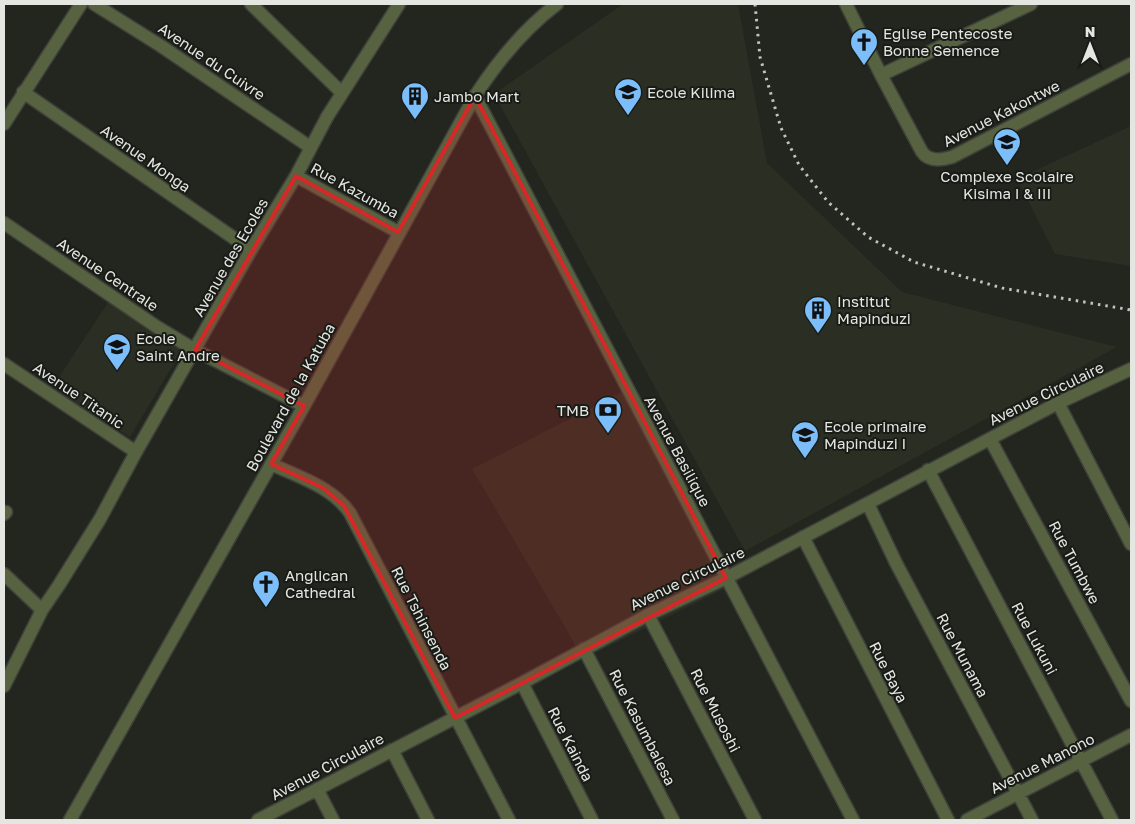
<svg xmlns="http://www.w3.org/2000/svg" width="1135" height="824" font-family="'Golos Text',sans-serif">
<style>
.built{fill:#2b2f23}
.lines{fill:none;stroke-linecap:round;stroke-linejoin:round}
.minor-casing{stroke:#3e403a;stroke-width:15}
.minor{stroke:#566240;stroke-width:12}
.rail{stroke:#c1c3bf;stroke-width:3;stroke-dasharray:2.5 5;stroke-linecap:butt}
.marked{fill:#d62828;fill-opacity:0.2;stroke:#d62828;stroke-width:4;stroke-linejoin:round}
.labels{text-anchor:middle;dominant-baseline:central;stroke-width:4;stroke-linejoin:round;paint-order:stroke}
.poi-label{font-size:15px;fill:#e4e6e2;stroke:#191c16;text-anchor:start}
.street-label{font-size:15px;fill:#e4e6e2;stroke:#191c16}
</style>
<rect width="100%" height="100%" fill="#23251f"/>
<path class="built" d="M623,4h115l29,159 135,129 215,55 -372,204 -251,-457z
M1131,126v140l-76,-12 -38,-75z
M109,301l73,49 -52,87 -64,-39 -13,-12z
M622,392l104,196 -145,72 -9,-21 -100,-170z"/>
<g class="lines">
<g class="minor-casing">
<path id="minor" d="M94,4l67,42 149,101
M251,4l91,89
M846,4l35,71 41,77c7,10 20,8 30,5l179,-93
M881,75l150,-71
M23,92l228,158
M475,96l378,724
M4,124l77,-120
M296,176l102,56
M4,223l153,104 38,23 109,56
M4,364l132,88
M1058,403l73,141
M990,439l141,262
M271,464c28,13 61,23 79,49l159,307
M928,470l184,350
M868,504l28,59 136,257
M4,514l2,-2
M803,537l145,283
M4,574l38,36
M648,615l107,205
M584,649l89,171
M522,683l70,137
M4,686l38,-76 17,-25 41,-66 36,-67 115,-202 45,-74 31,-59 72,-113
M392,750l36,70
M317,789l16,31
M70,820l234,-414 171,-310c22,-34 49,-67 82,-92
M258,820l264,-137 126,-68 78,-37 332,-175 73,-34
M967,820l164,-85"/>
</g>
<use href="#minor" class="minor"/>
<path class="rail" d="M755,4l5,53 21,71 18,37 29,37 40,35 46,25 88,26 129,22"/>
</g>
<path class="marked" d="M475,96l251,482 -271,140 -111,-212 -21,-18 -52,-24 33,-58 -109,-56 101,-174 102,56z"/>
<defs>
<g id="church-pin" transform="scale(1.4375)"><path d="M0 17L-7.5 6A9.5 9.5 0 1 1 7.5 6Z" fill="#7cbef9" stroke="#191c16"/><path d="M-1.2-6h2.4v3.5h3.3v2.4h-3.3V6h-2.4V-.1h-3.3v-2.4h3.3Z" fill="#111"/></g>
<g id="school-pin" transform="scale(1.4375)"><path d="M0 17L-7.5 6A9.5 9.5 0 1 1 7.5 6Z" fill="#7cbef9" stroke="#191c16"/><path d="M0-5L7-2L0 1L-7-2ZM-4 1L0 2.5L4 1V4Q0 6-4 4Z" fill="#111"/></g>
<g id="building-pin" transform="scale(1.4375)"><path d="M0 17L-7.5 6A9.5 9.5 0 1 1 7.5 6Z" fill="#7cbef9" stroke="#191c16"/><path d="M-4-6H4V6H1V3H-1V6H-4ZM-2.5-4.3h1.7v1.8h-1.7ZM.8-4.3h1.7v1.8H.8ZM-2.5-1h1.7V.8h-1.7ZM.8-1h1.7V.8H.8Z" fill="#111"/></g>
<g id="bank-pin" transform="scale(1.4375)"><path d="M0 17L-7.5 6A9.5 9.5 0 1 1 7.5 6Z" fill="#7cbef9" stroke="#191c16"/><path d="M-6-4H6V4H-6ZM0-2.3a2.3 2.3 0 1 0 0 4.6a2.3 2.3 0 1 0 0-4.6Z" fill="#111"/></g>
</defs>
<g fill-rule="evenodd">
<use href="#church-pin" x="864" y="42"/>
<use href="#school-pin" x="628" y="92"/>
<use href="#building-pin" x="415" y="96"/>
<use href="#school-pin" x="1007" y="142"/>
<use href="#building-pin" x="818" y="310"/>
<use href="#school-pin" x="117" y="347"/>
<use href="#bank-pin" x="608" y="410"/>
<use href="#school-pin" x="805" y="435"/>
<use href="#church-pin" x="266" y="584"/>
</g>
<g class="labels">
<g class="poi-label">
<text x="883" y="33">Eglise Pentecoste<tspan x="883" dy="17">Bonne Semence</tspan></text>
<text x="647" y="92">Ecole Kilima</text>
<text x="434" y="96">Jambo Mart</text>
<text x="1007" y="176" text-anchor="middle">Complexe Scolaire<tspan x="1007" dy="17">Kisima I &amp; III</tspan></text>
<text x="837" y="301">Institut<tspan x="837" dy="17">Mapinduzi</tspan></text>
<text x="136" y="338">Ecole<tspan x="136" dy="17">Saint Andre</tspan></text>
<text x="589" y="410" text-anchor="end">TMB</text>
<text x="824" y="426">Ecole primaire<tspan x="824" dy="17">Mapinduzi I</tspan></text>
<text x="285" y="575">Anglican<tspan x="285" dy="17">Cathedral</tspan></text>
</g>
<g class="street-label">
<text transform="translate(212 61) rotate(34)">Avenue du Cuivre</text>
<text transform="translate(1001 113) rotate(-27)">Avenue Kakontwe</text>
<text transform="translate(146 158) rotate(35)">Avenue Monga</text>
<text transform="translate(355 190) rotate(29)">Rue Kazumba</text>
<text transform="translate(230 257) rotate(-60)">Avenue des Ecoles</text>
<text transform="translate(108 274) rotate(34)">Avenue Centrale</text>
<text transform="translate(1046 393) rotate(-26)">Avenue Circulaire</text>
<text transform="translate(79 395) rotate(34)">Avenue Titanic</text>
<text transform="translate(290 397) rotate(-61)">Boulevard de la Katuba</text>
<text transform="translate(678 451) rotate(62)">Avenue Basilique</text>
<text transform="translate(1075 562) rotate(62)">Rue Tumbwe</text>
<text transform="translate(687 578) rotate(-26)">Avenue Circulaire</text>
<text transform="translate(422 618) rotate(63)">Rue Tshinsenda</text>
<text transform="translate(1035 638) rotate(62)">Rue Lukuni</text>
<text transform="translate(963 655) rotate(62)">Rue Munama</text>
<text transform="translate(889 672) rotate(63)">Rue Baya</text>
<text transform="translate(716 710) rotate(63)">Rue Musoshi</text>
<text transform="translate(643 727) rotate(63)">Rue Kasumbalesa</text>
<text transform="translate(571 744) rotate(63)">Rue Kainda</text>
<text transform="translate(1042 763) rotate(-27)">Avenue Manono</text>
<text transform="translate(327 766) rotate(-28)">Avenue Circulaire</text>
</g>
</g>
<rect width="1135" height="824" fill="none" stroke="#e4e6e2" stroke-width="10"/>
<g transform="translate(1090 45)" stroke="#191c16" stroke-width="4" paint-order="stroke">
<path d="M0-4L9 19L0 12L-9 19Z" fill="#e4e6e2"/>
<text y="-8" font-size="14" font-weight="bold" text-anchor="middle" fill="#e4e6e2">N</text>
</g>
</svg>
